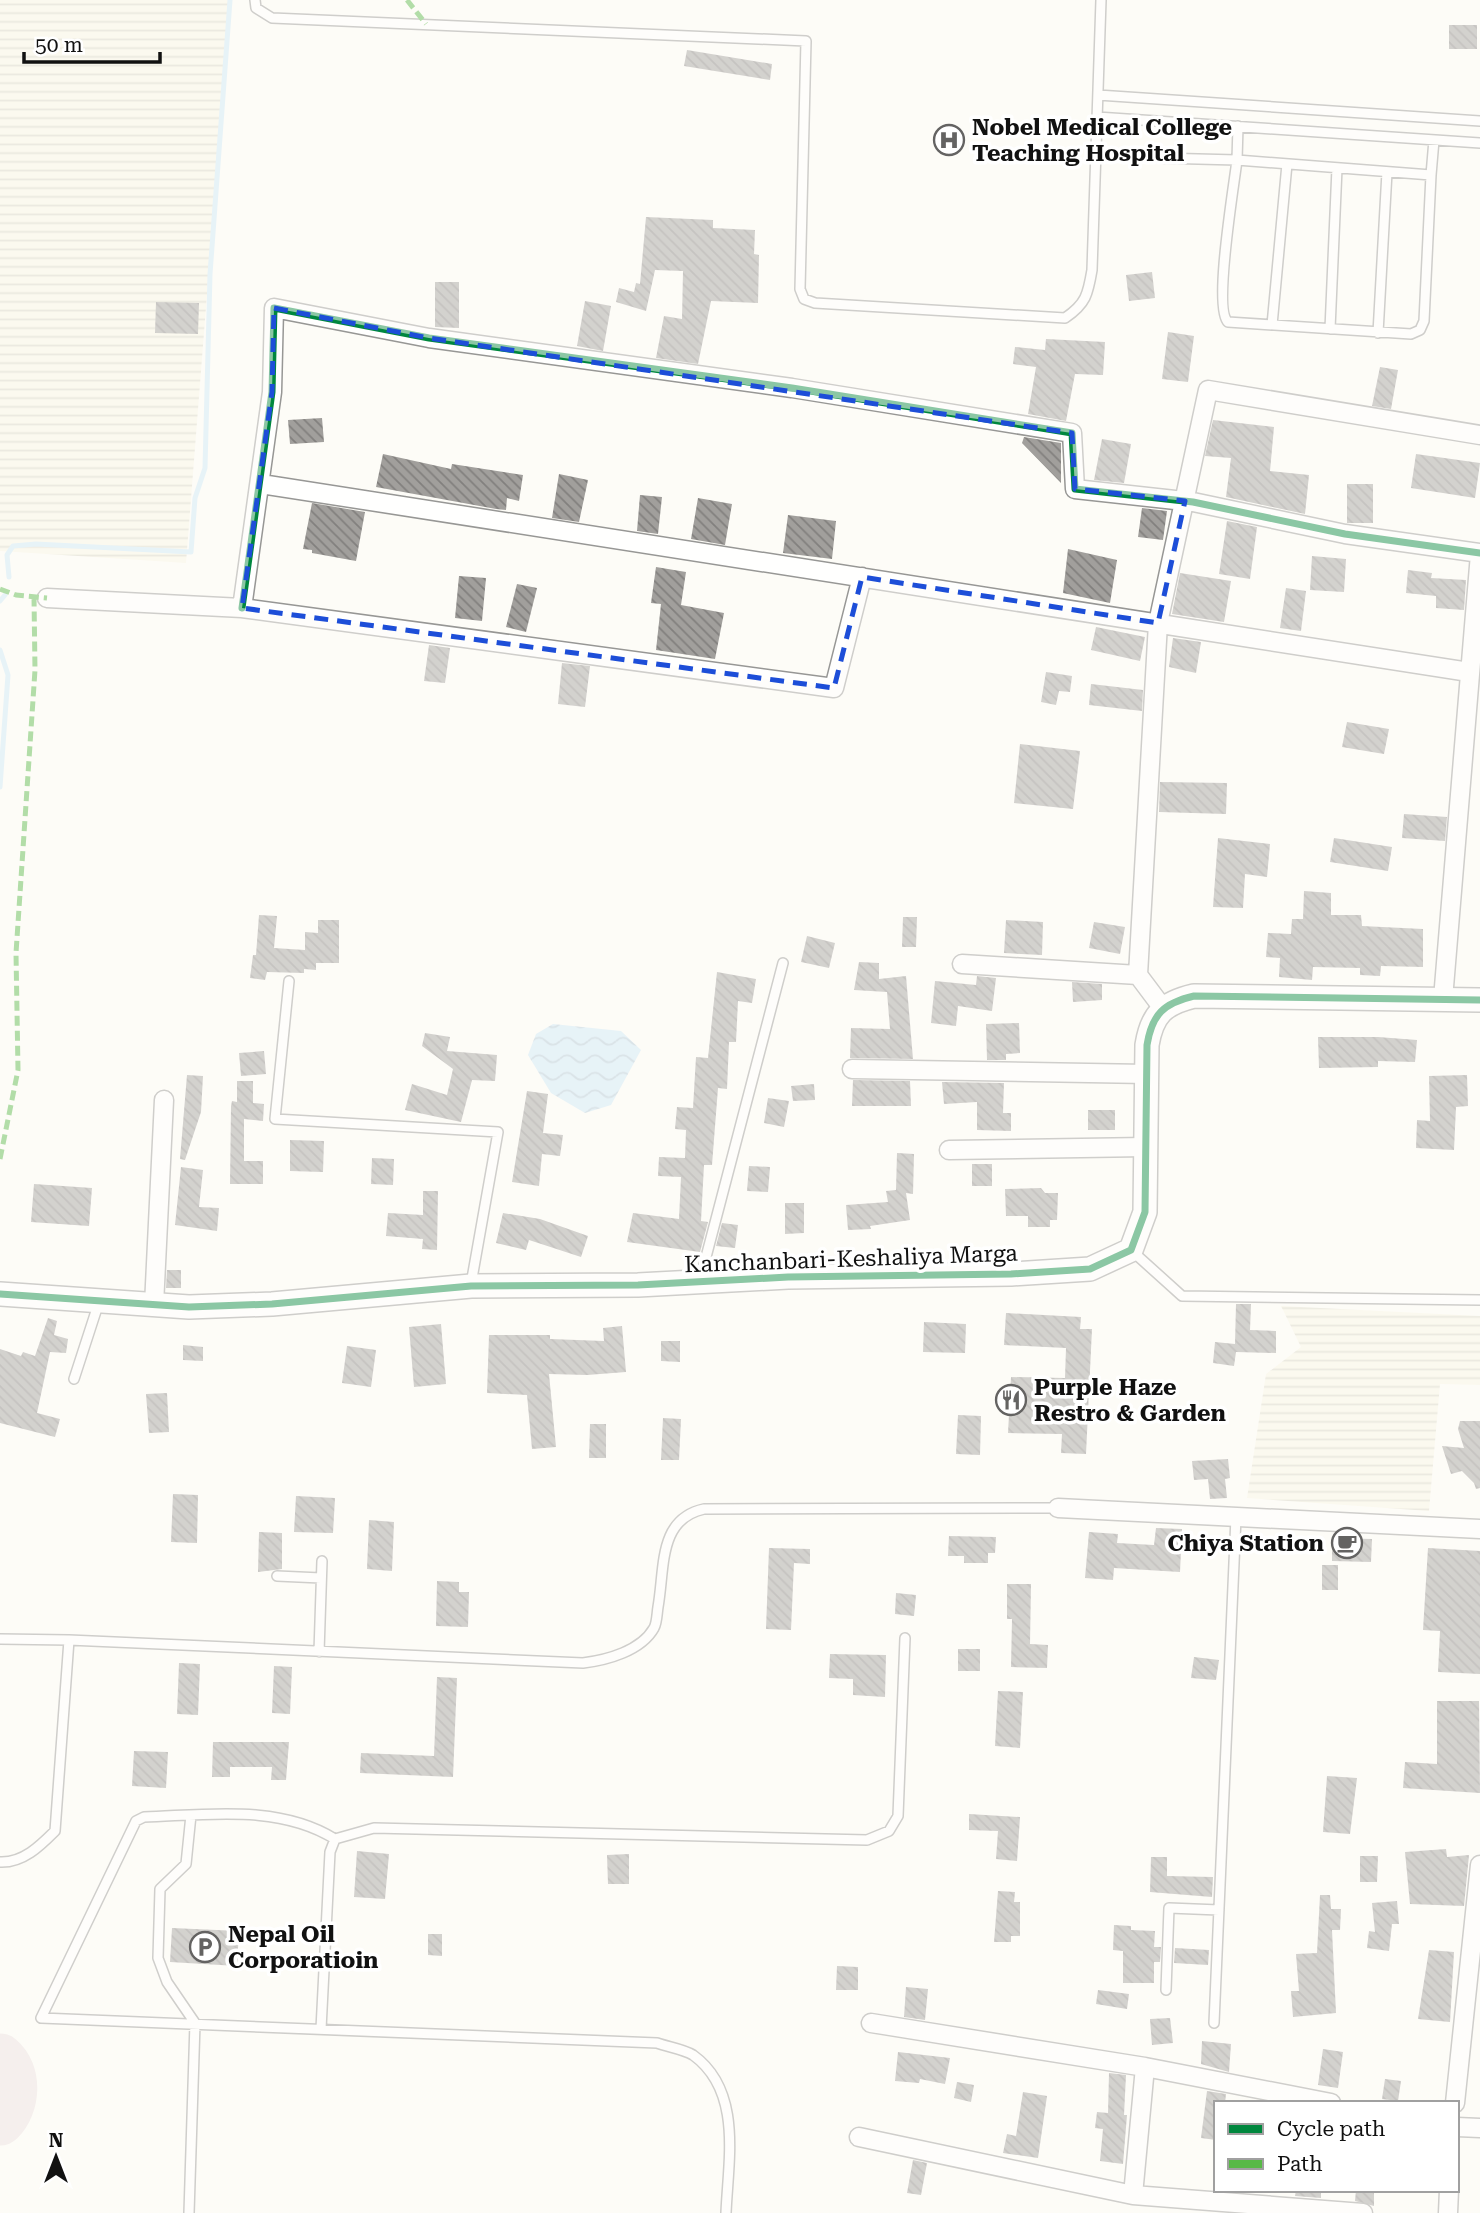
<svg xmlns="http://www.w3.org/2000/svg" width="1480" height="2213" font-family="'Roboto Serif',serif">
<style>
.farmland{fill:url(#farmland-rules)}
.water{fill:url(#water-waves)}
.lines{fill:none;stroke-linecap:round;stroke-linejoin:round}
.stream{stroke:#cde8f7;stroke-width:5}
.taxiway{stroke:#ebe1df;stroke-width:49}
.building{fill:url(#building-back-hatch)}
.service-casing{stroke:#979795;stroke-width:12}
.minor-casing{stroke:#979795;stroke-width:21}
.tertiary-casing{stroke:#979795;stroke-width:26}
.service{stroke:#fffffe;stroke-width:9}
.minor{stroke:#fffffe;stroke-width:18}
.tertiary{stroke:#fffffe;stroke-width:23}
.quiet{stroke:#58b947;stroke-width:5;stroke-dasharray:10 5;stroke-linecap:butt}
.cycleway-casing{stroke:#fff;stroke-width:11}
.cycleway{stroke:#00873e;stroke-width:7}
.marked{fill:none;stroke:#1d4ed8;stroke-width:5;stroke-dasharray:14 9;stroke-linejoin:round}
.labels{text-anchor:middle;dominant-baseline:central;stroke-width:7;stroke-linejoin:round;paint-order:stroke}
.poi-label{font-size:23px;font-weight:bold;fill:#111;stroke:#fff;text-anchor:start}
.street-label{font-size:23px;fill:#111;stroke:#fff}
</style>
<defs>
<pattern id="farmland-rules" width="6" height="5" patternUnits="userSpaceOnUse" patternTransform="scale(1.75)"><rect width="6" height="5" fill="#f9f7e4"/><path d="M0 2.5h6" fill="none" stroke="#d4d3c3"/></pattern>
<pattern id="water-waves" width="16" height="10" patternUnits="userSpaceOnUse" patternTransform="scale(1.75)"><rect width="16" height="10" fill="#cde8f7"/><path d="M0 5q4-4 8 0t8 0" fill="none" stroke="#afc6d3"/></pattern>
<pattern id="building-back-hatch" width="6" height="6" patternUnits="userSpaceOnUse" patternTransform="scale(1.75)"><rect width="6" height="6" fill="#a19f9c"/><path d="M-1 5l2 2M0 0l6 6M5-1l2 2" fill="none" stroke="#82807e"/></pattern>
</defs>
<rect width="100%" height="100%" fill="#fdfcf7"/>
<path class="farmland" d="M0,0h230l-44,563 -186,-12z
M1281,1306l199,10v69l-40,-1 -11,127 -182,-13 19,-124 35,-27z"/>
<path class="water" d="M553,1024l68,7 20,19 -30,55 -26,8 -34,-20 -23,-38 8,-21z"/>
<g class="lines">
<path class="stream" d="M9,577l-2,-22 6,-9 23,-2 155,8 4,-54 10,-30 5,-194 20,-274
M0,601l5,-6
M0,650l8,25 -8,112"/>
<path class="taxiway" d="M0,2058c18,15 16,47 0,63"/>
</g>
<path class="building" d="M1449,25h28v24h-28z
M687,50l85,14 -2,16 -86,-14z
M646,217l67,3v8l42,2 -1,24 5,1 -1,48 -47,-2 -13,63 -42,-6 8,-42 18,3 1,-48 -28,-1 -9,41 -30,-9 3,-14 15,4 2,-9 4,1z
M1152,272l3,26 -26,3 -3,-26z
M435,282h24v46l-24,-1z
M585,301l26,5 -8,45 -26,-5z
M156,302l43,1 -1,31 -43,-1z
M1168,332l26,4 -6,46 -26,-3z
M1046,339l59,3 -2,33 -28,-1 -9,47 -38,-7 8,-47 -23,-3 2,-17 30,3z
M1380,367l18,3 -7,39 -19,-3z
M322,418l2,24 -34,2 -2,-24z
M1213,420l61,7 -4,44 39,4 -4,39 -79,-17 5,-39 -26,-2z
M1024,437l37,6v40l-39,-40z
M1102,439l29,5 -7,39 -30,-3z
M383,454l68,15 1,-5 71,11 -4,26 -12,-3 -1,12 -10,-1 -120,-22z
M1416,454l64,9 -5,35 -64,-10z
M559,474l29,6 -9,42 -27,-4z
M1347,484h26v39h-26z
M640,495l22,2 -4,37 -21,-3z
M698,498l34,6 -7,41 -34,-6z
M312,503l53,9 -9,49 -44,-8v-3l-9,-1z
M1142,508l25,3 -4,29 -25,-3z
M788,515l48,6 -4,38 -49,-6z
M1227,521l30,6 -7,52 -31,-5z
M1068,549l49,11 -7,43 -47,-10z
M1312,556l34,3 -2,33 -34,-2z
M656,567l30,5 -5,33 43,8 -9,46 -59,-9 5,-46 -10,-1z
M1408,570l24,3 -1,5 35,2 -2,30 -28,-2v-12l-30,-3z
M1180,573l51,8 -7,41 -52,-8z
M459,576l27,2 -4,43 -27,-3z
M517,584l20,4 -11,44 -20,-5z
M1286,588l20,3 -5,40 -21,-3z
M1096,627l49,10 -5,24 -49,-11z
M1173,638l28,4 -5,31 -27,-6z
M429,645l21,3 -5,35 -21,-2z
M562,663l28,3 -5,41 -27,-3z
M1046,672l26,4 -2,16 -11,-1 -3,14 -15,-3z
M1091,684l52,6 -1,21 -53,-6z
M1347,722l42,7 -5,25 -42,-7z
M1020,744l60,7 -7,58 -59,-6z
M1160,782l67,1 -1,31 -67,-2z
M1404,814l43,3 -2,24 -43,-3z
M1218,838l52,6 -3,33 -22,-3 -2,34 -30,-1z
M1334,838l58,9 -4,24 -58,-9z
M1304,891l27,2v22h30l1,11 61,3v38l-42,-1 -1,10 -20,-1v-7l-47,-1 -1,13 -33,-3 1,-19 -14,-1 2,-24 23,1 1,-15h11z
M259,915l18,1 -3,32 31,2v-18l13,1v-13h21v43h-23v7l-12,-1v4l-37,-1 -2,8 -15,-2 3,-23h3z
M903,917h14l-1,30h-14z
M1006,920l37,2 -1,33 -38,-2z
M1094,922l31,5 -5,27 -31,-6z
M807,936l28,7 -6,25 -28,-6z
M859,962l20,1v16l27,-3 7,83 -63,-1 1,-30 39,1 -3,-37 -33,-2z
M717,972l39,7 -4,24 -14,-2 -2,41h-7l-2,47 -9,-1 -6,77h-8l-3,56 7,1 -8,30 -73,-10 6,-29 46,6 2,-42 -23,-1 1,-19 26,1 1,-28 -11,-1 2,-22 16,1 3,-51 12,1z
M977,976l19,2 -4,33 -34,-5 -2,20 -25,-3 4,-42 41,4z
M1072,982l30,2v16l-29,2z
M1019,1023l1,30 -14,1v6h-19l-1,-36z
M425,1033l25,4 -3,14 50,4 -2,26 -23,-1 -11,42 -56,-12 7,-26 35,11 6,-26 -31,-23z
M1318,1037h60l39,3 -2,22 -37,-1v6l-59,1z
M264,1051l2,23 -25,2 -2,-23z
M187,1075l16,1 -2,36 -16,48 -5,-1z
M1467,1075l1,31 -12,1 -2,43 -38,-2 1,-28 13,1 -1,-45z
M853,1080l57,1 1,25h-59z
M237,1081h16v22l11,1 -1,17 -19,-2v42h19v23h-33l1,-78 1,-5 5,1z
M942,1082l62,1 -1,30h8v18l-34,-1v-28l-33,2z
M814,1084l1,16 -22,1 -2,-15z
M527,1091l21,3 -5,39 20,2 -3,21 -18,-2 -3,32 -27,-4z
M768,1098l21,3 -5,26 -20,-4z
M1088,1110h27v20h-27z
M290,1140l34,1 -1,31 -33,-1z
M897,1153l17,1 -1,40 -7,-1 4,27 -40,6 1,3 -23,1 -2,-25 42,-3 -2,-11 10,-1z
M372,1158l22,1 -1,26 -22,-1z
M972,1164h20v22h-20z
M749,1166l21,1 -2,25 -21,-1z
M181,1167l22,3 -4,37 20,1 -2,23 -42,-6z
M34,1184l58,4 -3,38 -58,-4z
M1041,1188l4,5h13l-1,27h-7v7h-22v-11h-22l-1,-27z
M423,1191h15l-1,59 -15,-1 1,-10 -37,-3 2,-23 35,2z
M785,1203h19v30l-19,1z
M503,1213l37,6 48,17 -7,21 -52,-17 -3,10 -30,-7z
M722,1223l16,2 -3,23 -19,-2z
M167,1270h14v18h-15z
M1236,1304h15l-1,26 26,1v22l-40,-1 -2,14 -21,-3 2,-21 20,2z
M1006,1313l75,4 -1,12h12l-6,125 -25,-1 1,-19 -54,-1 3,-56 54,1 1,-30 -62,-3z
M48,1318l9,3 -3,14 14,4 -2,14 -16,-1 -13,61 23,6 -5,18 -55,-14v-74l21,7 2,-4 12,4z
M924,1322l42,2 -1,29 -42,-1z
M441,1324l5,60 -32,3 -5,-60z
M622,1326l4,46 -39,3 -38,-1 7,73 -24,2 -5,-54 -40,-2 2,-58h61v4l54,2 -1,-13z
M661,1341h19v21l-19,-1z
M183,1345l20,2v14l-20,-1z
M347,1346l29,4 -5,37 -29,-4z
M167,1393l2,39 -20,1 -3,-39z
M958,1415l23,1 -1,39 -24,-1z
M663,1418l18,1 -2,41h-18z
M1460,1421h20v67l-4,1 -2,-6 -12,-12 -11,3 -9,-28 22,2 -6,-19z
M590,1424h16v34h-17z
M1228,1459l2,19 -5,1 2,19 -17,1 -2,-20 -14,1 -2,-19z
M173,1494l25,1 -1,48 -26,-1z
M296,1496l39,2 -2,35 -39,-1z
M369,1520l25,2 -2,49 -25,-2z
M1156,1528l26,1 -2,43 -66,-4 -1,12 -28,-2 4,-46 29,2 -1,9 37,2z
M259,1532l23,1v36l-24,3z
M949,1536l47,1 -1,16h-7v10h-24v-7h-16z
M1332,1538l40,1 -1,23 -39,-1z
M769,1548l41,1v15l-16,-1 -3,67 -25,-1z
M1428,1548l52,3v123l-42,-2 2,-41 -17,-1z
M1322,1565h16v25h-16z
M437,1581l22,1v10h10l-1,35 -32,-1z
M1007,1584h24l-1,60 18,1 -1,23 -36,-1 1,-48h-5z
M896,1593l20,2 -2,21 -19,-2z
M958,1649h22v22h-22z
M830,1654l56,1 -1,42 -32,-2v-16l-24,-1z
M1194,1657l25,3 -3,20 -25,-2z
M179,1663l21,1 -2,51 -21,-1z
M274,1666l18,1 -2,47 -18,-1z
M437,1677l20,1 -4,99 -93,-4 1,-20 73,3z
M998,1691l25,1 -3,56 -25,-2z
M1437,1701h42l1,92 -77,-5 2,-26 32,2z
M213,1742h76l-3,38h-15l1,-13h-42v10h-18z
M134,1751l34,1 -2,36 -34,-2z
M1327,1776l30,2 -7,56 -27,-2z
M969,1814l51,3 -3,44 -21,-2 2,-28 -29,-1z
M1446,1849l1,8 22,-2 -5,51 -54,-2 -5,-52z
M357,1851l32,3 -4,45 -31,-2z
M629,1854v30h-21l-1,-29z
M1360,1856h18l-1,26h-17z
M1151,1857h16v19l46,1 -1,20 -62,-5z
M998,1891l17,1 -1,10h6v34h-9v6h-17z
M1320,1895h10l1,14h10l-1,21h-8l4,83 -43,4 -2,-26h8l-3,-37 21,-1z
M1397,1901l2,23h-7l-3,27 -22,-3 2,-17 6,1 -3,-29z
M1114,1925l17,1v4l24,1 -1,16h7l-1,15h-6v21h-31v-32l-10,-1z
M172,1928l67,3 -2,35 -67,-4z
M428,1934h14v22l-14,-1z
M1175,1948l34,2 -1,15 -34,-2z
M1429,1950l25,2 -4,70 -32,-3z
M837,1966l21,1v23h-22z
M906,1987l22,2 -3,31 -21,-3z
M1098,1990l31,4 -2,15 -31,-5z
M1170,2018l3,25 -21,2 -2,-26z
M1202,2041l29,3 -2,28 -28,-8z
M1323,2049l20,3 -5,36 -20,-3z
M898,2052l52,6 -5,26 -25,-5 -1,4 -24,-2z
M1109,2073l17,2 -2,40h3l-4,49 -23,-3 3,-32 -8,-1 2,-16 11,1z
M1385,2079l16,2 -3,20 -16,-2z
M957,2082l17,3 -3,17 -17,-4z
M1207,2091l19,3 -1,9h-9v37l-15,-2z
M1023,2092l24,4 -9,62 -35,-5 4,-19 9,2z
M913,2160l14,3 -6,32 -14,-2z
M1296,2190h25v8l-26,-2z
M1356,2190h18v16l-19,-5z"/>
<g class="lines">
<g class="service-casing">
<path id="service" d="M255,0l1,8 16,10 534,23 -6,248 4,10 11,4 250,15c21,-14 23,-24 27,-48l9,-270
M1098,95l382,26
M1097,117l383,26
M1238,126l-1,34 194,15 3,-35
M1159,158l78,2c-3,26 -24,149 -9,162l183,12 9,-4 4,-9 7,-146
M1272,325l15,-161
M1330,329l7,-161
M1378,333l9,-161
M289,981l-14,138 223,13 -27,152
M1131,1250l51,46 298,4
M700,1280l83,-317
M74,1379l25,-77
M277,1576l44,2
M0,1639l69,1 -14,191c-15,15 -32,32 -55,31
M69,1640l514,23c24,-3 58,-12 71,-35 3,-5 3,-15 4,-21 7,-40 0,-88 46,-98l354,-1
M319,1652l3,-91
M335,1839c-56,-35 -128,-24 -191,-22l-8,4 -95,197 616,25c11,4 26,6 36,12 50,36 35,106 33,158
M1166,1990l3,-82 50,2
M1214,2023l22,-506
M321,2029l9,-177 5,-13 39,-11 493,12 22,-9 9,-15 7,-178
M189,2213l6,-190 -28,-41 -9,-24 2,-69 26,-25 5,-49"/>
</g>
<g class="minor-casing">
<path id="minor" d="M261,484l1208,188
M47,598l195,10 592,80 28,-111
M242,608l30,-216 2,-84 155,30 363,50 280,45 3,56 118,13 152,32 135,19
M962,964l176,11
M1443,999l37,-445
M1162,1007l-24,-32 20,-352 50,-233 272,45
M852,1069l295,5
M949,1150l197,-3
M154,1305l10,-205
M1058,1508l422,21
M871,2023l274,44 186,36
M1455,2103l25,-238
M1457,2127l23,1
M859,2137l274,58 230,18
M1133,2195l12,-128
M1448,2213l1,-23"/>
</g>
<g class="tertiary-casing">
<path id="tertiary" d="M0,1294l189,13 83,-3 199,-18 167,-1 150,-8 223,-3 79,-5 41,-19 14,-38 2,-167c5,-31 17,-42 47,-49l286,4"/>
</g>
<use href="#service" class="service"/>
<use href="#minor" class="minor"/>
<use href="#tertiary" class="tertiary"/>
<path class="quiet" d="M407,0l19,24
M0,589l16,6 31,3
M0,1159l18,-89 -2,-117 19,-283 -1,-73"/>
<g class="cycleway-casing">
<path id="cycleway" d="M242,608l30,-216 2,-84 155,30 363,50 280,45 3,56 118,13 152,32 135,19
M0,1294l189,13 83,-3 199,-18 167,-1 150,-8 223,-3 79,-5 41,-19 14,-38 2,-167c5,-31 17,-42 47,-49l286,4"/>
</g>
<use href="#cycleway" class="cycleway"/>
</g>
<path d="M0 0H1480V2213H0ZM274,308l155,30 643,95 3,56 110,12 -27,122 -296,-46 -28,111 -592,-80 30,-216z" fill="#fdfcf7" fill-opacity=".55" fill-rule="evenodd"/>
<path class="marked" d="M274,308l155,30 643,95 3,56 110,12 -27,122 -296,-46 -28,111 -592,-80 30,-216z"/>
<defs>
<g id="hospital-ring" transform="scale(1.575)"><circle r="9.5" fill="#fff" stroke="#646362" stroke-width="1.5"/><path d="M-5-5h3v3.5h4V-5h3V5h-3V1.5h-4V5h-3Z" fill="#646362"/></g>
<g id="restaurant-ring" transform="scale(1.575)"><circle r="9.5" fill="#fff" stroke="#646362" stroke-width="1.5"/><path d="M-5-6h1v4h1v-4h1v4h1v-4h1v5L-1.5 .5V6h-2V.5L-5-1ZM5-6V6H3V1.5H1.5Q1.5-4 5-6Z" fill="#646362"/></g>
<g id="cafe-ring" transform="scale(1.575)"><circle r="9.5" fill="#fff" stroke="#646362" stroke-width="1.5"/><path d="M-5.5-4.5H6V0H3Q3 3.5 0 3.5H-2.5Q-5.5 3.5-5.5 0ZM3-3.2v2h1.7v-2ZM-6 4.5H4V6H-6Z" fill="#646362"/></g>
<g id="parking-ring" transform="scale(1.575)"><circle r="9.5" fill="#fff" stroke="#646362" stroke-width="1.5"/><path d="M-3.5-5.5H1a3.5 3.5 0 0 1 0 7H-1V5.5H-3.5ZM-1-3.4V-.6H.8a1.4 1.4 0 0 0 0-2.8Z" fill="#646362"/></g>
</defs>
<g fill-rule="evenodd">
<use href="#hospital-ring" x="949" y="140"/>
<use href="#restaurant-ring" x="1011" y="1400"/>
<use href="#cafe-ring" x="1347" y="1543"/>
<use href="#parking-ring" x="205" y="1947"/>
</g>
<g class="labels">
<g class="poi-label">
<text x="972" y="127">Nobel Medical College<tspan x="972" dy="26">Teaching Hospital</tspan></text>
<text x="1034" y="1387">Purple Haze<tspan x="1034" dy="26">Restro &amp; Garden</tspan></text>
<text x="1324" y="1543" text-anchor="end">Chiya Station</text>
<text x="228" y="1934">Nepal Oil<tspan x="228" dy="26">Corporatioin</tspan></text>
</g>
<g class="street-label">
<text transform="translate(851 1259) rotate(-2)">Kanchanbari-Keshaliya Marga</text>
</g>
</g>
<rect x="1214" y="2101" width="245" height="91" fill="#ffffff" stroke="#a0a0a0" stroke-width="2"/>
<rect x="1228" y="2124" width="35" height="10" fill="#00873e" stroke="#a0a0a0" stroke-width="2"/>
<text x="1277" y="2136" font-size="21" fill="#111111">Cycle path</text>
<rect x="1228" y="2159" width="35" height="10" fill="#58b947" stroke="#a0a0a0" stroke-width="2"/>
<text x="1277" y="2171" font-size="21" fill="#111111">Path</text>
<g transform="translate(56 2157)" stroke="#ffffff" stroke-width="5" paint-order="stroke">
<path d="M0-5L12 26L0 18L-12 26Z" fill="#111111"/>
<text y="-10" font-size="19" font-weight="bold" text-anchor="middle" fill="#111111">N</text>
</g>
<path d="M24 52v10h136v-10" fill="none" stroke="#111111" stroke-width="3.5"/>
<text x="35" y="52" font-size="21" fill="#111111" stroke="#ffffff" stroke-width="5" paint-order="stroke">50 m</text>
</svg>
